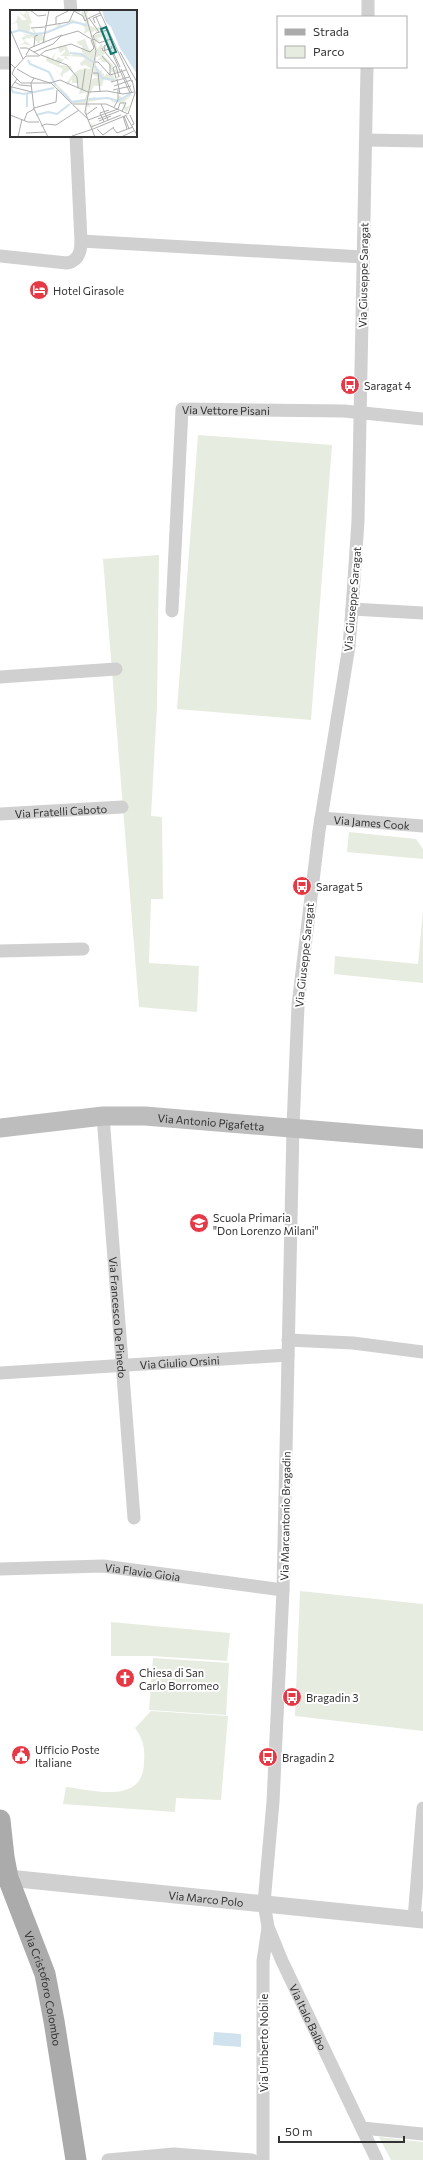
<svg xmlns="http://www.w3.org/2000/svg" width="423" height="2160" font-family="Commissioner,sans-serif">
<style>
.green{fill:#e6ecdf}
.water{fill:#cfe2ee}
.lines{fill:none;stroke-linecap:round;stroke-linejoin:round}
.minor{stroke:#d0d0d0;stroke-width:13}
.tertiary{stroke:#d0d0d0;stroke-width:17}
.secondary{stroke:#bdbdbd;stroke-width:19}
.primary{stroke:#ababab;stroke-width:21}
.labels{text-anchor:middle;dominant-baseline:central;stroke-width:4;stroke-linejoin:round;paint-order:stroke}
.street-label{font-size:11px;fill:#333;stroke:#fff}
.poi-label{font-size:11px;fill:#333;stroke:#fff;text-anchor:start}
.inset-river{fill:none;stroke:#cfe2ee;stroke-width:2}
.inset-road{fill:none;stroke:#adadad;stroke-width:1}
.view{fill:#0f766e;fill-opacity:0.15;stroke:#0f766e;stroke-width:2}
.inset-edge{fill:none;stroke:#333;stroke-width:2}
</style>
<rect width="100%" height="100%" fill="#fff"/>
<path class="green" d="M198,435l134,10 -21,275 -134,-11z
M159,555l-2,151 -6,110 11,1 1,82h-12l-2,64 50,3 -2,46 -58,-5 -36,-448z
M349,832l67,7 7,10v10l-76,-7z
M423,911v72l-89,-9 1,-18 83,8z
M300,1591l123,13v127l-128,-15z
M111,1622l119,11 -3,28 -75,-5h-41z
M153,1658l76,5 -3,52 -77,-5z
M151,1711l77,5 -7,84 -45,-2 -1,14 -112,-8 3,-17c27,3 77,18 78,-24 1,-14 0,-23 -9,-35z
M379,2137l44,5v18h-32z"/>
<path class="water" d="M214,2032l27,2v13l-28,-2z"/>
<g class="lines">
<g class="minor">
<path d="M70,0l1,11"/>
<path d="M368,17v-17"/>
<path d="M0,63h11"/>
<path id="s1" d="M367,67l-9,454 -6,88 -3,37 -30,185 -21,174 -5,122 -10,463 -10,212 -9,101 4,24 14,34 95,199"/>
<path d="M366,140l57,1"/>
<path d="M81,241l282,16"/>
<path d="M0,256l67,7c12,-2 14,-12 14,-22l-5,-105"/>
<path d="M352,609l71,4"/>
<path id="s2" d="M172,611l10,-202 162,2 79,8"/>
<path d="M0,677l116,-8"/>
<path id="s3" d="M0,814l122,-7"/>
<path id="s4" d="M321,818l102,8"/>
<path d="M0,951l83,-2"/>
<path id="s5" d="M103,1116l31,402"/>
<path d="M288,1340l65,3 70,9"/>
<path id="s6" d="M0,1373l288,-18"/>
<path id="s7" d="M0,1569l103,-3 180,24"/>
<path d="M414,1919l9,-111"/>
<path d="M362,2128l61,6"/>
<path d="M108,2160l66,-6 78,6"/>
<path d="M263,2160v-199l5,-33"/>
</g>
<path class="tertiary" id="s8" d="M8,1878l415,42"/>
<path class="secondary" id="s9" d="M0,1128l103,-12h42l278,23"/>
<path class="primary" id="s10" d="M0,1820l4,37 4,21 37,96 9,47 22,139"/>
</g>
<defs>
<g id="hotel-disc" transform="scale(1)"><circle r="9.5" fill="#e63946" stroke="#fff"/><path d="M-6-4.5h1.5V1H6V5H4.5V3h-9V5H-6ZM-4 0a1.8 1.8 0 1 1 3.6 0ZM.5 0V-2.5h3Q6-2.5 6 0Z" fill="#fff"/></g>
<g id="bus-disc" transform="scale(1)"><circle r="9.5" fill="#e63946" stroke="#fff"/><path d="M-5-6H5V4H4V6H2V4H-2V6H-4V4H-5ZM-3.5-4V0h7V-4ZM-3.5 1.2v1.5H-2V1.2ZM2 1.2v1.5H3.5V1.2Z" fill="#fff"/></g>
<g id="school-disc" transform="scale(1)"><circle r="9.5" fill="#e63946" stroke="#fff"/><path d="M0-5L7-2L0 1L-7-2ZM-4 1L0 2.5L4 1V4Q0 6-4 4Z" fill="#fff"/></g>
<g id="church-disc" transform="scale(1)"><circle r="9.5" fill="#e63946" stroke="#fff"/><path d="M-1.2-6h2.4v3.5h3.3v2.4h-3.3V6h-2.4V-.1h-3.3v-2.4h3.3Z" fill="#fff"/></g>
<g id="civic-disc" transform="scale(1)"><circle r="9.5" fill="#e63946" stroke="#fff"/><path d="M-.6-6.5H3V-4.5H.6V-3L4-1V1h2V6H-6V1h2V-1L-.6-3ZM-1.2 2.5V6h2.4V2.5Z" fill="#fff"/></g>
</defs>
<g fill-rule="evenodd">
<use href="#hotel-disc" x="39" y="290"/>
<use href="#bus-disc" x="350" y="385"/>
<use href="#bus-disc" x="302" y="886"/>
<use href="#school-disc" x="199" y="1223"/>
<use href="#church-disc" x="125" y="1678"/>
<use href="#bus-disc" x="292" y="1697"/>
<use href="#civic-disc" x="21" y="1755"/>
<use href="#bus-disc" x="268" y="1757"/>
</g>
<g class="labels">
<g class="street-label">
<text transform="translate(363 275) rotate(-89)">Via Giuseppe Saragat</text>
<text stroke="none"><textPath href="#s2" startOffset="246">Via Vettore Pisani</textPath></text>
<text transform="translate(352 599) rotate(-85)">Via Giuseppe Saragat</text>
<text stroke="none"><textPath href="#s3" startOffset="61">Via Fratelli Caboto</textPath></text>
<text stroke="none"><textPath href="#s4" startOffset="51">Via James Cook</textPath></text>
<text transform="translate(304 955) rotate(-84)">Via Giuseppe Saragat</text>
<text stroke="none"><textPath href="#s9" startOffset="212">Via Antonio Pigafetta</textPath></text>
<text stroke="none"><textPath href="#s5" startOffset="202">Via Francesco De Pinedo</textPath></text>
<text stroke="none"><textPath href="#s6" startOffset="180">Via Giulio Orsini</textPath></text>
<text transform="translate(285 1516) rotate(-89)">Via Marcantonio Bragadin</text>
<text stroke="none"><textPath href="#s7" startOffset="143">Via Flavio Gioia</textPath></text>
<text stroke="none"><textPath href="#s8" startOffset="199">Via Marco Polo</textPath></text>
<text stroke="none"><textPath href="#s10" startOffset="175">Via Cristoforo Colombo</textPath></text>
<text stroke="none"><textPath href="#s1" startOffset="1964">Via Italo Balbo</textPath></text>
<text transform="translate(263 2043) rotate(-90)">Via Umberto Nobile</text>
</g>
<g class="poi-label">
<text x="53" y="290">Hotel Girasole</text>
<text x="364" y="385">Saragat 4</text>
<text x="316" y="886">Saragat 5</text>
<text x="213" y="1217">Scuola Primaria<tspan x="213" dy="13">"Don Lorenzo Milani"</tspan></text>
<text x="139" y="1672">Chiesa di San<tspan x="139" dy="13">Carlo Borromeo</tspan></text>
<text x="306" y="1697">Bragadin 3</text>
<text x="35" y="1749">Ufficio Poste<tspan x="35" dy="13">Italiane</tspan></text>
<text x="282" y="1757">Bragadin 2</text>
</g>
</g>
<g transform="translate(10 10)">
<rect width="127" height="127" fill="#fff"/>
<path d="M7,0l7,5 1,-3 4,9 -4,-11 3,2 4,11 -3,1 2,4 -2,3 5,2 -2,-4 1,-1 3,5h6l4,8 -3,3v-4l-3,1 -1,3 -4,-4v3l-1,-5 -4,-1 1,2 -4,-1 -3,2 9,7 -4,2 3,-3 -8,-2 -6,2 7,-4 -4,-4 6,-3h-3l-2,-1 10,1 -14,-4 -8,2 8,-3 -1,-7 -7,1 6,-2 2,-7 4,5h5zM63,0h10l5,15 -4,-15h5l-2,4 3,12 7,2 4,-3 2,2 -7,6 -1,-3 -3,3 -3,-3 5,17 1,5 -8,45 5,-18 7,-2 -6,-2 3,-23 -4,-17 12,-2 -2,4 -5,1 3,3 -4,1 1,7 5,-6 1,4 3,-1v4l-5,-1 4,4 -2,2 10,10v5l4,-1 2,4 -8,-1 -3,-10h-6l-1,-3 -4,2 4,-5 -5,1v10l4,3 -1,2 3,-2v4l2,-1v3l5,-4 4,2 1,4 6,-3 1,1 -9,6 -8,-3 -2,7h-8l-6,12 6,1 -1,-3 3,2h12l7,3 5,-6 2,3 7,-4h2l1,1 -8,7 5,1h-5l2,4 4,-2 -3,7 -3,-2 -1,-7 -10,-1 -5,-4 -20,4 2,5h-3v11l3,6 6,-1 -5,2h3l-2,4 -6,-12v-5l1,-9h-16l-5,-6 2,-2 -3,1v-3l-7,-3 -4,-8 13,12 5,7 13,-2 2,-7 -8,2 1,-6 -3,1 2,-6h-7v-4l-4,6 -8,-5 6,4 7,-10 -3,-4 -7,4v3l-5,-4 -5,-8 7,10 3,-6 -17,-8 1,-6 4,4 5,-7 -3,8h3l2,-3 5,3 2,-4h-5l5,-4v-3l-5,4 -2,-6 8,-2 5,11 4,-4 8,3 -2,-7 2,-1 -7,-5 9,-3 4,11 5,-1 -5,-18 -5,3 1,-6 -5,-5 -7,-1 -27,12 -3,-1 9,-2 8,-8 2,3 7,-3 1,-4 16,5 -5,-10 2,-4 -6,3zM56,46l17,1 2,2 -5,4 1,3 4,-1 7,4 -10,-1 3,2 -5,-1 -7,5 -2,-8 -12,-1 6,-7 4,2z" fill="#e6ecdf" fill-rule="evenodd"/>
<path d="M92,0h35v64l-17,-26 -9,-21 -6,-6z" fill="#cfe2ee"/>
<path class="inset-river" d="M0,23l10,-3 13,4 12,-1 28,-11 14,3M60,43l11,1 12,8M18,50l2,4 19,8 7,14M85,56l7,12 12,2M0,76l3,6 11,2 30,-6M50,80l12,12 14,-2M17,83v14M79,89l19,-1 10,3 13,-8M38,102l9,2 13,-10M26,105l12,-3"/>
<path class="inset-road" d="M20,0l8,6 8,-1M62,0l11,6 2,5 4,-3M74,0l12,41 -11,61 10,25M89,0l33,72M86,7l34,76M79,8l10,14M79,8l11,-5M85,13l-2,-5 8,-3M46,14v-7l14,-7M35,16l24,-4 5,-11M21,18l14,-1M0,19l13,30M84,28l-1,-2 3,-3 12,-3M84,29l5,4 12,-4M33,33l6,-33M98,34l-4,2 1,6 11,14 3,11M24,37l1,-11 3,-1M10,38h7l12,7M92,38l1,3 9,-3 -1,-2M24,42l19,-8 8,-8 17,-5 13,8M110,42l17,30M101,44h3l6,13M16,45l4,-7 32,-13M31,45l26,10 10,12 1,11M92,46l8,9v10M85,52h3l12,13 16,-5M0,53l5,5 11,-12h13l6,-5 26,-7 19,8 4,-4 -3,-8 4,-1M106,56l-3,2 3,10M5,57l-3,7 9,9h30l21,21h34l22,10M7,59l14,8M111,59l11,24M83,63h5l2,18M21,67l19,6 10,-3 28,12M24,68l-3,5 3,26 14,28M107,69l3,15M5,72l5,3 11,1M101,72l18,-5M104,76l17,-6M2,77l20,5M72,80l3,-21M103,80l18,-4M79,82l18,-1 16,3 11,-2M0,87v-8l7,-10M91,94l7,16M63,95l15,14M104,97l4,-7v-10M24,98l22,-6 1,-12M118,104l7,-21 -3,-13M0,105l18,7h11M76,105l11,-8M120,105l4,9 -2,1M113,106l4,13M114,106l5,13M116,106l11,19M88,109l21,-8M78,110l30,-11 2,-6h6l-4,8M14,111l3,-8 7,-4M89,111l12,-5M94,112l-4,-9 9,-3M31,116l5,-2 10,1 23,-15M81,117l30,-12M103,118l4,5 16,-6M83,119l34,-14M87,119l6,6 11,-8M16,123l20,-1M62,126l21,-7M8,127l4,-18M111,127l13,-6"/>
<path class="view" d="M96,17l10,25 -5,2 -10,-25z"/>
<rect width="127" height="127" class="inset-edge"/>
</g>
<rect x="277" y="16" width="130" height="52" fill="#ffffff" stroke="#adadad"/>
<rect x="285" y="29" width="20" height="6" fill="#ababab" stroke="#adadad"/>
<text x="313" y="36" font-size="12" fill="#333333">Strada</text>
<rect x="285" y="46" width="20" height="12" fill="#e6ecdf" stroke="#adadad"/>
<text x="313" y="56" font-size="12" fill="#333333">Parco</text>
<path d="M279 2136v6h125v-6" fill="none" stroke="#333333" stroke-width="2"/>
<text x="285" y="2136" font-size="12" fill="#333333" stroke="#ffffff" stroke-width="3" paint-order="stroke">50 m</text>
</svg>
